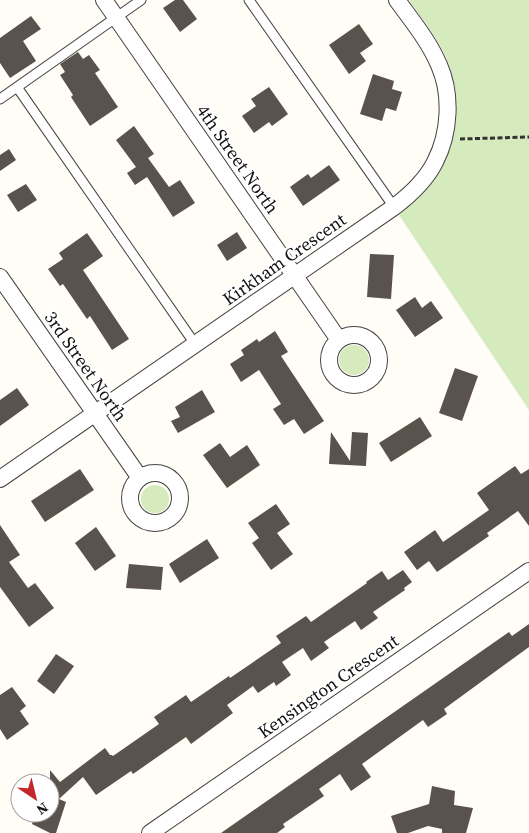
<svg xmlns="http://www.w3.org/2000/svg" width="529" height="833" font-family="'Source Serif 4',serif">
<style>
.green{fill:#d5ebbd}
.building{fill:#5a524d}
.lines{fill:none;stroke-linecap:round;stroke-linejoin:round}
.lane-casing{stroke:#444;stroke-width:11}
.street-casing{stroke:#444;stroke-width:18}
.path{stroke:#333;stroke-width:3;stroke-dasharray:5 2.5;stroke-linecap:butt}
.lane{stroke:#fff;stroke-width:9}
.street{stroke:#fff;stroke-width:16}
.labels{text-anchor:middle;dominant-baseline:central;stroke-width:5;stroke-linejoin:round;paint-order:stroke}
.street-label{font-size:18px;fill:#111;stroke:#fff}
</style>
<rect width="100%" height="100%" fill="#fffdf5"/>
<path class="green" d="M409,0h120v410l-130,-195c10,-11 23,-19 33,-32 27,-36 31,-88 13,-128 -9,-20 -24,-37 -36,-55z
M339 360a15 15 0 1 1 30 0a15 15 0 1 1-30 0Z
M141 499a14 14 0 1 1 28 0a14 14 0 1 1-28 0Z"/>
<path class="building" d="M175,0h8l14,19 -17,13 -17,-24z
M31,16l10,13 -18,12 13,20 -26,17 -10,-15v-25z
M359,24l14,20 -13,9 6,8 -17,13 -20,-29z
M78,52l5,7 6,-4 11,15 -5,3 23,34 -28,19 -19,-29 2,-2 -13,-20 5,-3 -5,-8z
M373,74l21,7 -2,8 10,3 -6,19 -10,-3 -4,13 -22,-7z
M269,87l19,27 -16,12 -3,-4 -15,11 -12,-17 14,-10 -5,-7z
M134,126l20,28 -6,4 21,29 11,-7 15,23 -22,14 -26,-40 -12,8 -8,-12 9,-6 -20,-27z
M9,149l7,11 -16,11v-16z
M329,165l11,15 -37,26 -13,-19 18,-13 3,4z
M26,184l11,16 -19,12 -11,-17z
M237,232l10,16 -20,13 -10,-16z
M87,233l16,23 -20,14 46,69 -17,11 -22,-34 -3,3 -24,-35 -3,2 -12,-17 15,-10 -4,-6z
M370,254l24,1 -3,44 -24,-2z
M415,297l7,11 9,-7 12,17 -28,19 -19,-27z
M275,331l13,21 -7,4 43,65 -20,13 -10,-15 -10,6 -11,-16 8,-5 -22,-34 -18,12 -11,-18 14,-9 -3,-5 16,-11 2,3z
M455,368l23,8 -16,45 -23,-8z
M17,388l12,17 -29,21v-26z
M202,390l13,22 -37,21 -7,-12 9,-4 -5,-10z
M420,417l12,19 -41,26 -12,-19z
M331,432l19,29 2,-29 16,1 -2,33 -37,-2z
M220,443l10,14 17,-12 13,20 -33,23 -24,-33z
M515,466l6,8 8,-5v57l-11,-15 -31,22 2,3 -52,36 -8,-11 -12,9 -13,-18 31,-22 8,12 46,-32 -12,-17z
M80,469l14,21 -49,32 -14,-21z
M276,504l14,20 -13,9 16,21 -22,16 -19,-27 7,-5 -11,-15z
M0,525l20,30 -11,7 19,26 7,-5 19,25 -25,19 -29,-40z
M96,527l20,29 -21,15 -20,-28z
M207,539l12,19 -39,25 -11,-19z
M129,564l34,3 -2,23 -35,-2z
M403,570l9,12 -8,6 1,2 -32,22 5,6 -17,12 -6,-9 -31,21 5,6 -18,13 -8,-13 -21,14 9,13 -15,11 -2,-4 -16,11 -5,-7 -26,19 6,8 -42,31 -5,-7 -53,37 -2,-3 -35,24 -13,-18 -24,22 7,3 -10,31h-6l-18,-9 4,-11h14v-43l10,12 45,-34 5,7h2l1,1 46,-32 -5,-7 32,-22 5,7 38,-26 1,2 51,-35 -5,-7 30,-20 5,6 56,-39 -1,-1 16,-11 6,9z
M529,624v23l-85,62 3,5 -19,13 -5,-7 -61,44 9,13 -20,14 -11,-17 -21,15 5,7 -41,28 2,3 -8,6h-56l288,-201 3,4z
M56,654l18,12 -20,28 -17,-13z
M12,687l14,19 -6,5 9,13 -22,16 -7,-11v-34z
M432,786l23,5 -1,14 19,3 -7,25h-24v-4l-14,-3 -20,7h-11l-6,-17 38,-12z"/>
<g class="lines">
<g class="lane-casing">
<path id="lane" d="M249,0l145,207
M17,87l178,257
M0,99l141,-99"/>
</g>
<g class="street-casing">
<path id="street" d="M104,0l235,340
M0,277l140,201
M329 360a25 25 0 1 1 50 0a25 25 0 1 1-50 0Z
M130 498a25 25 0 1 1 50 0a25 25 0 1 1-50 0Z
M0,479l394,-272c16,-12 32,-27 41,-45 15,-29 17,-68 4,-97 -10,-24 -27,-44 -42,-65
M150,833l379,-262"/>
</g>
<path class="path" d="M460,139l69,-2"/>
<use href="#lane" class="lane"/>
<use href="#street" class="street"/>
</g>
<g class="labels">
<g class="street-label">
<text transform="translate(238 159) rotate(55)">4th Street North</text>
<text transform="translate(284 259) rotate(-35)">Kirkham Crescent</text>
<text transform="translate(86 366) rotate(55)">3rd Street North</text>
<text transform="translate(328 686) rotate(-35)">Kensington Crescent</text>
</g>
</g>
<g transform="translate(35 798) rotate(145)"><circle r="24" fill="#ffffff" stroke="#a0a0a0"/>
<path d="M0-4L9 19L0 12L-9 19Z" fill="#c4262e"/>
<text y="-8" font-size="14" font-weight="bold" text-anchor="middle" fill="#111111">N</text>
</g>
</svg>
